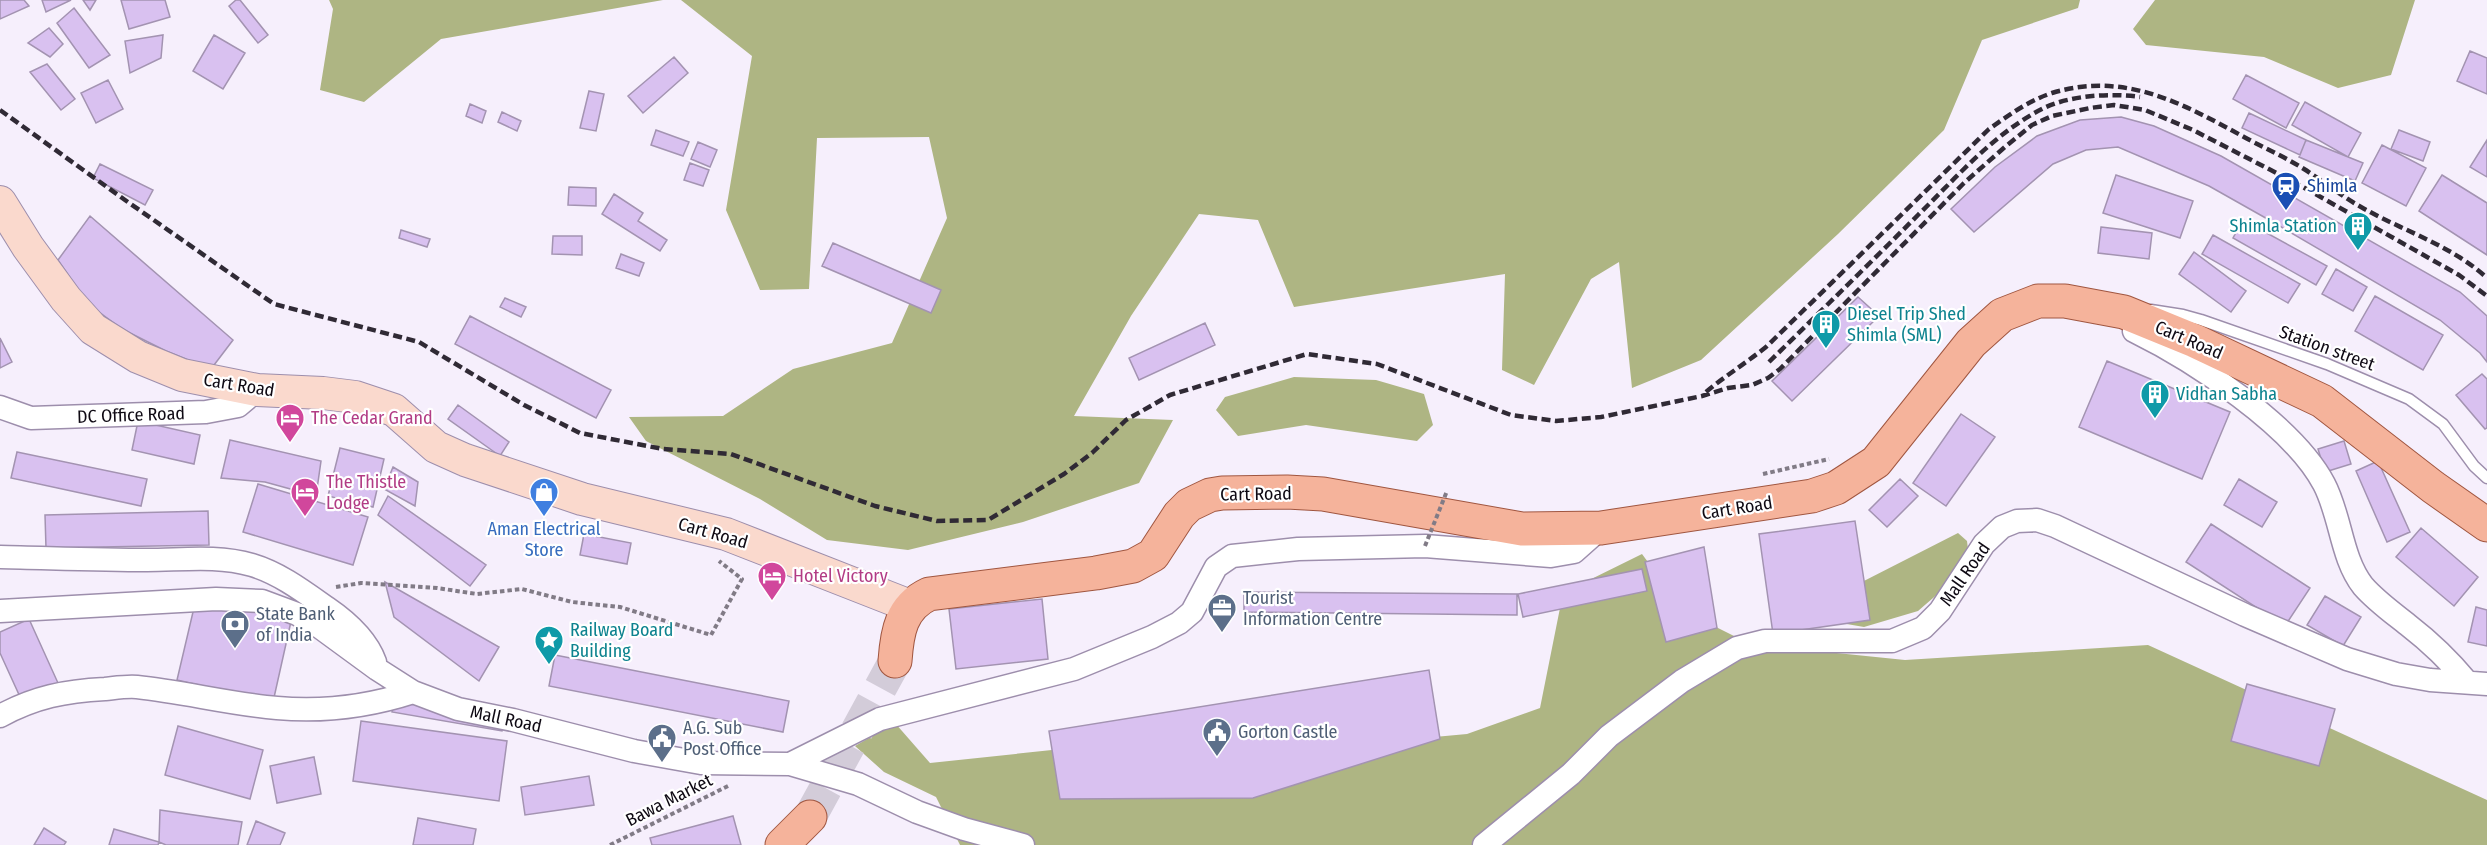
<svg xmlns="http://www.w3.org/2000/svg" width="2487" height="845" font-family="'Fira Sans Condensed',sans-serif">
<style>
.forest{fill:#aeb583}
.building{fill:#d9c1f0;stroke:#a393b1;stroke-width:1.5}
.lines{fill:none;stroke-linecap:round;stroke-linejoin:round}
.primary-tunnel{stroke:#d3ccd9;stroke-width:33;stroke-dasharray:33 16;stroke-linecap:butt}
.lane-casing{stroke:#9d8eac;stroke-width:13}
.street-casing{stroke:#9d8eac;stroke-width:25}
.secondary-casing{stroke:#9d8eac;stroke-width:34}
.primary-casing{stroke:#a05640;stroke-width:35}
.path{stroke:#817b86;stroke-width:4;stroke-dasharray:4.5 3;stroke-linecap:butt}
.lane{stroke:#fff;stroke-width:10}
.street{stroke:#fff;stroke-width:22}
.secondary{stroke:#fad9cd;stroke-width:32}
.primary{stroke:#f5b39b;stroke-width:33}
.rail{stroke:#302a35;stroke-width:4.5;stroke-dasharray:9 4.5;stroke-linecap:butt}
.path-bridge{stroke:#817b86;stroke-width:4;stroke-dasharray:4.5 3;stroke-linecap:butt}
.labels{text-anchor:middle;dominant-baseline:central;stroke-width:4.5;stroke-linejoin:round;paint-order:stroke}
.transit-label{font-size:18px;fill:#164399;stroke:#fff;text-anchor:start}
.culture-label{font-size:18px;fill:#0d838f;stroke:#fff;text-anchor:start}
.street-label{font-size:18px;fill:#0e0913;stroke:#fff}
.hotel-label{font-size:18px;fill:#b23c85;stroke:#fff;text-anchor:start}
.shop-label{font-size:18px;fill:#366cbe;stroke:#fff}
.service-label{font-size:18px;fill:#4e5e75;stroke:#fff;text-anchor:start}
</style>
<rect width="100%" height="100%" fill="#f6effc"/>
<path class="forest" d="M329,0h334l-222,39 -77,63 -44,-12 13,-81z
M681,0h1399l-2,8 -96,32 -38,90 -106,104 -137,126 -69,28 -13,-126 -28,17 -57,106 -32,-15 3,-96 -211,33 -36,-87 -59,-6 -68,102 -57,100 99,4 -34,63 -116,39 -115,28 -81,-10 -67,-41 -114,-58 -17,-24 94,-1 70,-47 99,-26 55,-125 -18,-81 -112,1 -8,151 -49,1 -34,-80 26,-154z
M2155,0h260l-24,75 -53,13 -74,-31 -118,-12 -13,-16z
M1294,377l82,3 48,14 9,31 -16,16 -111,-16 -68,11 -22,-26 9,-13z
M1958,533l9,8 3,25 -52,45 -54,16 -52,-9 46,-34z
M1642,554l42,57 66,33 155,16 243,-15 339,155v45h-1527l-24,-48 -52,-25 -29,-26 40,-23 35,40 141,-15 233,1 163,-15 73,-26 23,-115z"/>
<path class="building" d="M0,0h24l5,6 -29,13z
M42,0h29l-25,12z
M83,0h13l-6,10z
M121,0h44l5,17 -41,12z
M236,0h4l28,35 -10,8 -29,-37z
M74,8l36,47 -21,13 -32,-45z
M49,28l14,16 -13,13 -22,-14z
M163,35l-2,23 -31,15 -5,-32z
M214,35l31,18 -22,36 -30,-18z
M2470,51l17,7v36l-30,-13z
M674,57l14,16 -45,40 -15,-17z
M47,64l28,35 -14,11 -31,-38z
M2246,75l53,28 -13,25 -53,-29z
M108,80l15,29 -27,14 -15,-30z
M589,91l15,3 -8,37 -16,-3z
M2305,102l56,31 -13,24 -56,-32z
M470,104l16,7 -4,12 -16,-7z
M502,112l19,9 -4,10 -19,-9z
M2249,113l57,27 -6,15 -58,-27z
M2121,117l33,9 67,30 239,136 27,24v46l-7,-9 -40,-33 -169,-99 -62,-35 -91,-39 -32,3 -33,14 -79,68 -23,-23 44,-42 42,-31 43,-16z
M656,130l33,12 -6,14 -32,-11z
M2399,130l31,12 -7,19 -32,-12z
M2306,140l57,23 -8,18 -56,-24z
M2487,140v37l-17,-10z
M698,142l19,8 -7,17 -19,-8z
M2382,145l44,23 -20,38 -44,-23z
M690,163l19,7 -6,16 -19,-6z
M100,164l53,26 -8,15 -52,-27z
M2116,175l77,26 -13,37 -77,-25z
M2442,175l45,28v52l-68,-44z
M569,187l27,1v18l-28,-1z
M614,194l29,19 -5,8 29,19 -7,11 -58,-37z
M90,216l143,124 -22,29 -45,-18 -44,-22 -35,-26 -29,-43z
M2243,220l84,46 -11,19 -83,-47z
M2101,227l51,6 -3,26 -51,-6z
M401,230l29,9 -3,8 -28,-9z
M2213,235l87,49 -12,19 -86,-49z
M553,236h29v19l-30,-1z
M833,243l108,47 -10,23 -109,-47z
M2194,252l52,39 -15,21 -52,-38z
M621,254l23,9 -5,13 -23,-8z
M2336,269l31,18 -14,24 -31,-17z
M2375,296l68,39 -20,35 -68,-39z
M1858,297l21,19 -87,85 -20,-20z
M505,298l21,9 -5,10 -21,-10z
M470,316l141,74 -15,28 -141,-74z
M1205,323l10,22 -76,35 -10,-22z
M0,338l12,24 -12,6z
M2107,361l123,51 -28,67 -123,-52z
M2482,374l5,5v49l-2,1 -29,-34z
M458,405l51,37 -9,14 -52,-37z
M1961,414l34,23 -49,69 -33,-23z
M138,421l62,14 -6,29 -62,-14z
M230,440l91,21 -5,35 -51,-14 -44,-4z
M2344,441l7,23 -26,8 -7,-23z
M340,448l44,11 -11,48 -45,-11z
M17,452l130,27 -6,27 -130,-28z
M2378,461l32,71 -23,10 -31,-71z
M393,467l25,15 -3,24 -31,-17z
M1900,479l18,17 -31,31 -18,-17z
M2239,479l38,23 -15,25 -38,-22z
M258,484l110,33 -15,48 -110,-33z
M388,496l98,69 -16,21 -92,-71z
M208,511l1,34 -163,3 -1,-33z
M1855,521l15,99 -97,14 -14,-100z
M2211,524l99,64 -25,38 -99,-64z
M2421,528l57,49 -24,29 -58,-49z
M584,534l47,9 -4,21 -47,-9z
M1704,547l13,81 -51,14 -21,-80z
M1642,569l5,22 -124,26 -5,-23z
M385,582l114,65 -20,34 -85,-64z
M1244,592l273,2v21l-273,-3z
M197,595l95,22 -19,85 -96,-22z
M2325,596l36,21 -18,29 -36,-21z
M1042,599l6,60 -92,10 -7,-60z
M2476,607l11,3v36l-19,-4z
M29,619l29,64 -37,16 -21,-46v-21z
M555,655l234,46 -6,31 -234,-46z
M1429,670l11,69 -187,59 -193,1 -11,-68z
M2247,684l88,25 -16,57 -88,-25z
M396,689l110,19 -4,23 -110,-19z
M361,721l146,20 -8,60 -146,-20z
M178,726l85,24 -13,49 -85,-24z
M314,757l7,37 -44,9 -7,-37z
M589,776l5,29 -69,10 -4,-28z
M160,810l82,12 -4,23h-72l-7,-3z
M733,816l8,29h-89l-2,-7z
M418,818l58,11 -3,16h-60z
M256,821l29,12 -5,12h-33z
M44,828l22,14 -2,3h-30z
M114,829l45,13 -1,3h-49z"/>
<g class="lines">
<path class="primary-tunnel" d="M810,817l85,-156"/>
<g class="lane-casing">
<path id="lane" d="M2151,310l32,5 18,5 126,44 82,35 34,25 31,42 13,12"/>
</g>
<g class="street-casing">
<path id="street" d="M2134,331c59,29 159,94 190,153 17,32 17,74 39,102 13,15 30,27 45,39 22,17 41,35 59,57
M0,407l31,11 175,-6 32,-6 19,-16
M0,557c49,1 98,3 147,3 35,0 70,-5 105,5 27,8 51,26 75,43 19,13 40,32 48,54
M0,611l216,-12 46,2 35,13 24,14 56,41 36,23 45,17 55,11 121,31 67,12 89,1 68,20 59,28 47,17 59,16
M0,716c35,-19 65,-25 105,-27 10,-1 22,-3 32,-2 47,5 93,17 140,21 45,4 93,-2 136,-16
M790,764l90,-45 194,-50 78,-32 27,-14 13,-11 24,-45 16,-11 66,-7 127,-3 126,10 23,-4 27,-24
M1484,845l87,-71 38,-38 73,-55 55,-33 28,-7h127l31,-13 17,-17 44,-67 18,-17 15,-6 20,-1 18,6 190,89 102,44 49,15 34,6 57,4"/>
</g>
<g class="secondary-casing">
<path id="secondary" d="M0,202l28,45 38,52 27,30 45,28 44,18 75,15 66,3 32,4 39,13 42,37 29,13 117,39 144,35 184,72"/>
</g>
<g class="primary-casing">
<path id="primary" d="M895,661c2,-29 6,-54 34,-67l167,-21 37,-7 20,-11 26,-40 10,-10 21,-10 12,-2 65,-1 36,2 199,35 79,-1 211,-32 24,-8 40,-26 95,-119 31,-28 36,-14h27l59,11 71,29 127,60 111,86 54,38
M782,845l28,-28"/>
</g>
<path class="path" d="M1763,474l66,-15
M336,587l25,-4 76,5 40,6 45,-5 50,13 48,5 91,28 31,-56 -23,-18
M610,845l118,-59"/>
<use href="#lane" class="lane"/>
<use href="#street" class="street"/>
<use href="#secondary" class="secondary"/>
<use href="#primary" class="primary"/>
<path class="rail" d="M0,110l125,90 149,104 145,38 105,63 56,28 83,16 68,5 144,52 62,15 51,-1 76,-46 28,-21 34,-33 44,-25 137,-41 70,10 134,51 45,6 45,-4 101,-21 26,-8 24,-3 16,-7 12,-9 184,-186 42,-37 26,-21 20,-9 38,-8 24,-3 31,5 48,20 101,52 165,93 28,21
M1769,362c50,-49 100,-98 149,-147 40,-39 78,-84 128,-108 27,-12 66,-14 94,-10
M1706,392c19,-16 40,-29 60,-45l223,-218c20,-14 39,-28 63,-36 72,-22 130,10 192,44 20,11 41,20 60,32 19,12 37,27 57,38 42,24 90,38 126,71"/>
<path class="path-bridge" d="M1425,546l22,-55"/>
</g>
<defs>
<g id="station-pin" transform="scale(1.5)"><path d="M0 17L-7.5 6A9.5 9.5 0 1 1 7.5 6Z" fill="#1a4fb4" stroke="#fff"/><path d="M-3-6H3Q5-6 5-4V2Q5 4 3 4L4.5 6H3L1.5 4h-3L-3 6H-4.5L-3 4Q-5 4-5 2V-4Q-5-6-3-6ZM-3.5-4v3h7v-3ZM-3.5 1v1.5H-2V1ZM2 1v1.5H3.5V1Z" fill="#fff"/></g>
<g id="building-pin" transform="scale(1.5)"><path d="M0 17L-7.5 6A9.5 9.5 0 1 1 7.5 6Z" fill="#0f9aa8" stroke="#fff"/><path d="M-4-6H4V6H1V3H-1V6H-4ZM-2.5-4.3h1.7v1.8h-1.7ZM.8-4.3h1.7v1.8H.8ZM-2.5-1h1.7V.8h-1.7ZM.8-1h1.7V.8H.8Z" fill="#fff"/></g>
<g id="hotel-pin" transform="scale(1.5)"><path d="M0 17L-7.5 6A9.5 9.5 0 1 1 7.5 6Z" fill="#d1479c" stroke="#fff"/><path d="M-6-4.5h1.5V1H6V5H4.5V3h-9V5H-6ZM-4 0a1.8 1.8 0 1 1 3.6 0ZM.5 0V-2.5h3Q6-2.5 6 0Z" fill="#fff"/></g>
<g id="shop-pin" transform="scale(1.5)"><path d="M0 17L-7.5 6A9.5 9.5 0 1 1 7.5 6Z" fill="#3f7fe0" stroke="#fff"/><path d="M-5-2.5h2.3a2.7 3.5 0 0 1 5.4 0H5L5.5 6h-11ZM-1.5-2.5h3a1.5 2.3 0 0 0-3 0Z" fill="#fff"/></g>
<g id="office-pin" transform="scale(1.5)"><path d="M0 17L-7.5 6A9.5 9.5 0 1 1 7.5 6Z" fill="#5c6f8a" stroke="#fff"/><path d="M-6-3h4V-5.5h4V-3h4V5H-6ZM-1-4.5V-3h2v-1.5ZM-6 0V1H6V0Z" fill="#fff"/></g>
<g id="bank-pin" transform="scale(1.5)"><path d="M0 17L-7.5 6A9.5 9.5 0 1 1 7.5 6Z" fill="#5c6f8a" stroke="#fff"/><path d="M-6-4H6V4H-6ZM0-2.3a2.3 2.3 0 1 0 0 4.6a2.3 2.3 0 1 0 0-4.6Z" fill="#fff"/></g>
<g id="sight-pin" transform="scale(1.5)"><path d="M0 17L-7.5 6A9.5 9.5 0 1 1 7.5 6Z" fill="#0f9aa8" stroke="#fff"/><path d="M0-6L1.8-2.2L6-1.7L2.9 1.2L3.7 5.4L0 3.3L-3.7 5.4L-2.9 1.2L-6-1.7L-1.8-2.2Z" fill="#fff"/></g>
<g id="civic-pin" transform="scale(1.5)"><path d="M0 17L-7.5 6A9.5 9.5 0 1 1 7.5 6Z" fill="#5c6f8a" stroke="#fff"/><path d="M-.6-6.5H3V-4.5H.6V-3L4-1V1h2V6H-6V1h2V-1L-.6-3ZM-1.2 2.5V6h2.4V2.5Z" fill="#fff"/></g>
</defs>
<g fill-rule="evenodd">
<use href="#station-pin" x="2286" y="186"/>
<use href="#building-pin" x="2358" y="226"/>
<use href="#building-pin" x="1826" y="324"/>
<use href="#building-pin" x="2155" y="394"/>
<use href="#hotel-pin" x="290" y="418"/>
<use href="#hotel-pin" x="305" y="492"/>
<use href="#shop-pin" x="544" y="492"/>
<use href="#hotel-pin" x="772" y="576"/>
<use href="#office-pin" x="1222" y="608"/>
<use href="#bank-pin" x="235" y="624"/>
<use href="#sight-pin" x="549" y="640"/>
<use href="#civic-pin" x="1217" y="732"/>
<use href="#civic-pin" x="662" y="738"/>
</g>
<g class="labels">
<g class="transit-label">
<text x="2307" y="186">Shimla</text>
</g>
<g class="culture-label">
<text x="2337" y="226" text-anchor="end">Shimla Station</text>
<text x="1847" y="314">Diesel Trip Shed<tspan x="1847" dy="21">Shimla (SML)</tspan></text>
<text x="2176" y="394">Vidhan Sabha</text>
<text x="570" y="630">Railway Board<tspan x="570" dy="21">Building</tspan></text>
</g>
<g class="street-label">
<text transform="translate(2189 340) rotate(23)">Cart Road</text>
<text transform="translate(2327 348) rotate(20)">Station street</text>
<text transform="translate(239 385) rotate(9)">Cart Road</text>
<text transform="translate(131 415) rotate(-2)">DC Office Road</text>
<text transform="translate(1256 494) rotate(-1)">Cart Road</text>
<text transform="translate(1737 508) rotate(-9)">Cart Road</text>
<text transform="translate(713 533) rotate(16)">Cart Road</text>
<text transform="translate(1965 574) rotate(-55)">Mall Road</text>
<text transform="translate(506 719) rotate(12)">Mall Road</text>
<text transform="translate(669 800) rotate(-27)">Bawa Market</text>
</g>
<g class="hotel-label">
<text x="311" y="418">The Cedar Grand</text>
<text x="326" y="482">The Thistle<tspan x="326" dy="21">Lodge</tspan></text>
<text x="793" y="576">Hotel Victory</text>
</g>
<g class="shop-label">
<text x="544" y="529">Aman Electrical<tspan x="544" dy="21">Store</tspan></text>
</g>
<g class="service-label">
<text x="1243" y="598">Tourist<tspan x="1243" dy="21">Information Centre</tspan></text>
<text x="256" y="614">State Bank<tspan x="256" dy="21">of India</tspan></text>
<text x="683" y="728">A.G. Sub<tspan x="683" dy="21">Post Office</tspan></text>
<text x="1238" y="732">Gorton Castle</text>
</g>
</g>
</svg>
